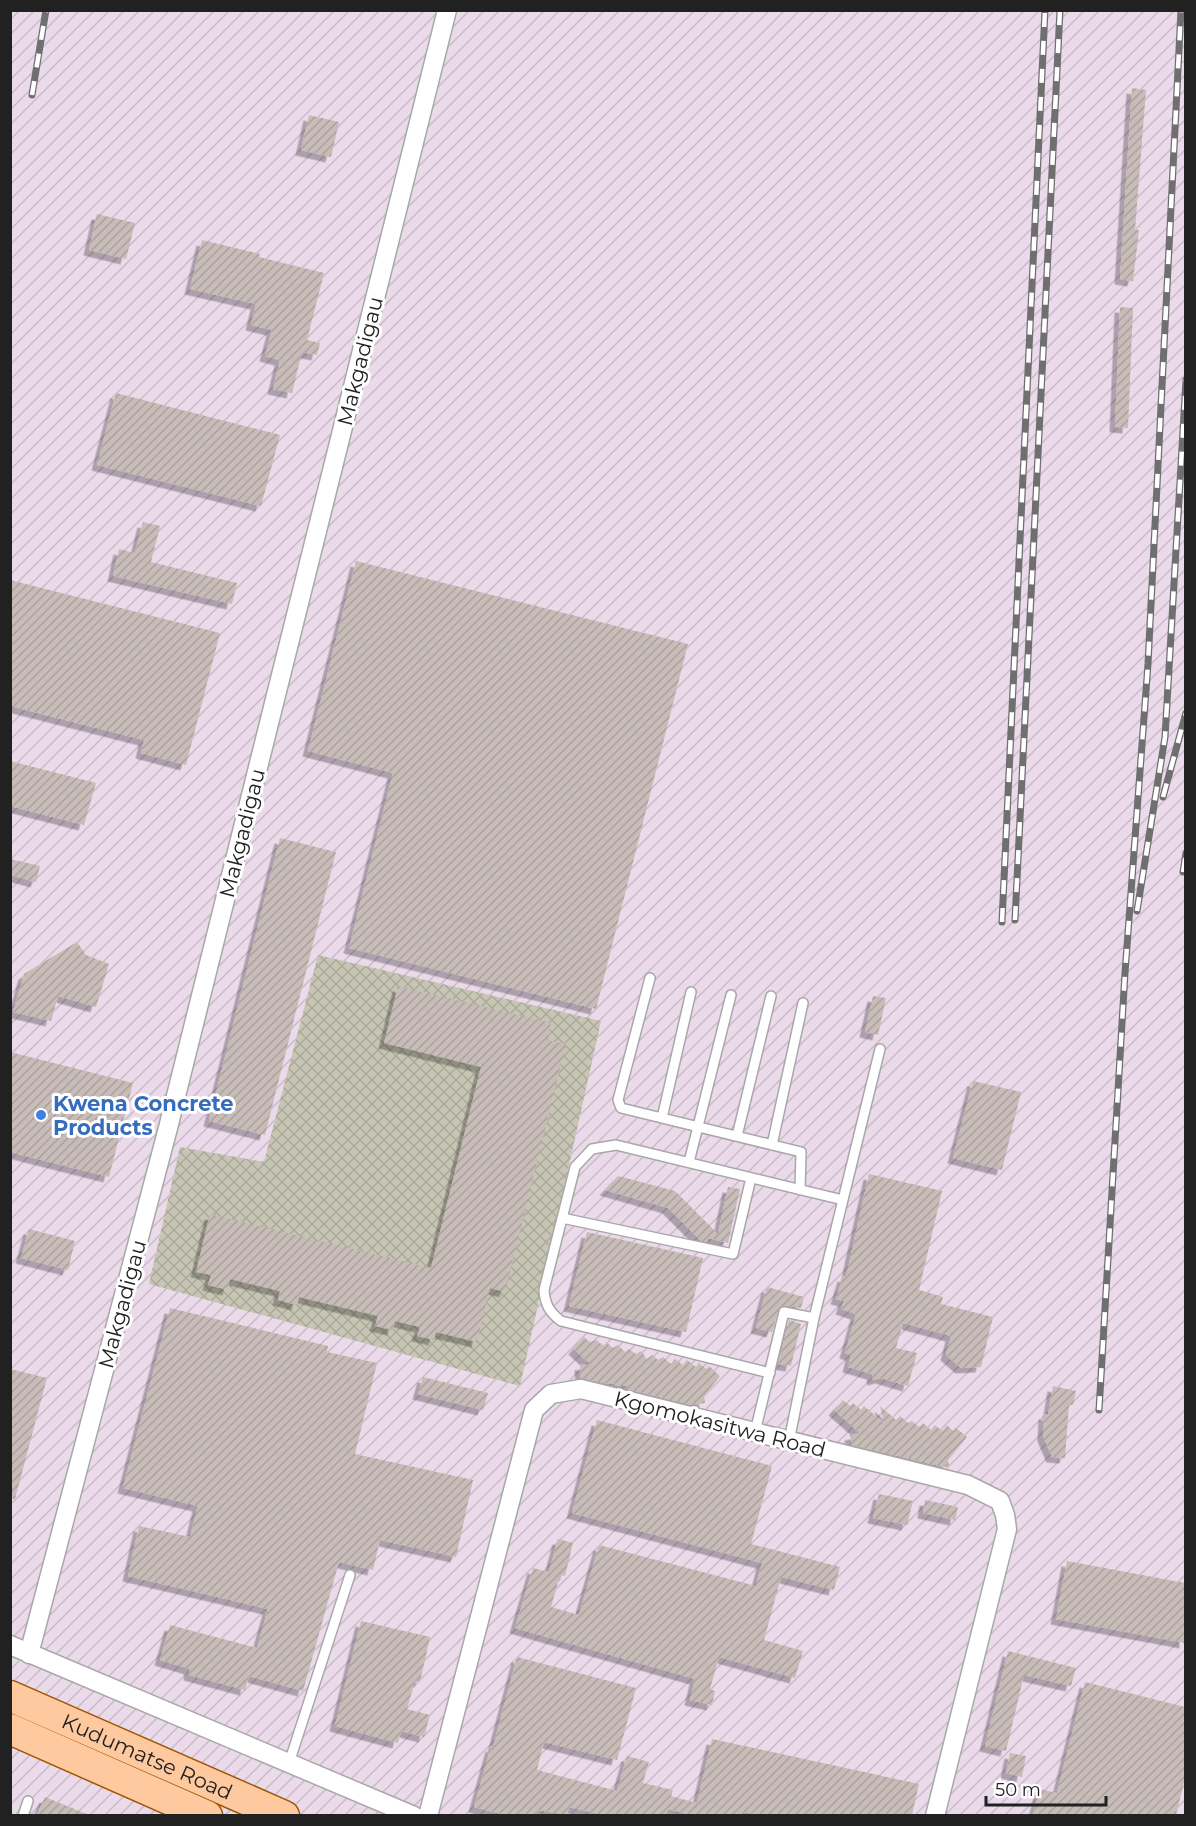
<svg xmlns="http://www.w3.org/2000/svg" width="1196" height="1826" font-family="Montserrat,sans-serif">
<style>
.industrial{fill:url(#industrial-furrows)}
.construction{fill:url(#construction-cross-hatch)}
.building{fill:url(#building-hatch);filter:url(#shadow)}
.lines{fill:none;stroke-linecap:round;stroke-linejoin:round}
.lane-casing{stroke:#a8a8a8;stroke-width:12}
.street-casing{stroke:#a8a8a8;stroke-width:21}
.primary-casing{stroke:#9f5500;stroke-width:33}
.lane{stroke:#fff;stroke-width:9}
.street{stroke:#fff;stroke-width:18}
.primary{stroke:#ffc9a0;stroke-width:30}
.rail-casing{stroke:#6f6f6f;stroke-width:7}
.rail{stroke:#fff;stroke-width:4.5;stroke-dasharray:14;stroke-linecap:butt}
.shop-dot{fill:#3f7fe0;stroke:#fff;stroke-width:2}
.labels{text-anchor:middle;dominant-baseline:central;stroke-width:6;stroke-linejoin:round;paint-order:stroke}
.street-label{font-size:21px;fill:#212121;stroke:#fff}
.shop-label{font-size:21px;font-weight:bold;fill:#366cbe;stroke:#fff;text-anchor:start}
</style>
<defs>
<pattern id="industrial-furrows" width="10" height="10" patternUnits="userSpaceOnUse" patternTransform="scale(1.5)"><rect width="10" height="10" fill="#ebdaea"/><path d="M-1 1l2-2M0 10L10 0M9 11l2-2" fill="none" stroke="#c9bbc8"/></pattern>
<pattern id="construction-cross-hatch" width="8" height="8" patternUnits="userSpaceOnUse" patternTransform="scale(1.5)"><rect width="8" height="8" fill="#c7c5b3"/><path d="M0 0l8 8M0 8l8-8" fill="none" stroke="#aba99a"/></pattern>
<pattern id="building-hatch" width="6" height="6" patternUnits="userSpaceOnUse" patternTransform="scale(1.5)"><rect width="6" height="6" fill="#c7bcb7"/><path d="M-1 1l2-2M0 6l6-6M5 7l2-2" fill="none" stroke="#aba19d"/></pattern>
<filter id="shadow"><feDropShadow dx="-5.5" dy="5.5" stdDeviation="0" flood-color="#0004"/></filter>
</defs>
<rect width="100%" height="100%" fill="#f2ede8"/>
<path class="industrial" d="M11,11h1174v1804h-1174z"/>
<path class="construction" d="M318,955l283,66 -81,365 -371,-102 31,-137 84,15z"/>
<path class="building" d="M1132,88l14,2 -11,140h4l-6,51 -13,-2z
M309,115l30,7 -8,35 -30,-7z
M97,214l38,9 -9,36 -37,-9z
M202,240l58,14 -1,3 65,16 -17,67 13,3 -3,12 -15,-3 -10,41 -19,-4 7,-29 -15,-4 7,-26 -21,-5 5,-21 -66,-15z
M1120,307l13,1 -5,120 -13,-1z
M116,393l164,42 -19,71 -164,-41z
M143,522l17,4 -9,36 86,21 -5,21 -119,-28 6,-27 16,4z
M356,561l332,83 -92,365 -247,-61 44,-175 -85,-22z
M10,580l210,53 -34,132 -45,-12 3,-13 -134,-34z
M10,761l86,22 -12,42 -74,-19z
M280,838l56,14 -71,283 -56,-14z
M10,859l30,7 -4,16 -26,-7z
M77,942l9,13 23,9 -13,43 -38,-11 -7,25 -38,-9 11,-38z
M398,986l153,37 -4,17 19,4 -61,248 -15,-4 -13,54 -41,-10 -2,8 -17,-4 3,-9 -25,-6 -2,9 -18,-4 3,-10 -79,-19 -2,8 -19,-5 2,-9 -50,-12 -2,11 -20,-5 3,-10 -15,-3 14,-58 221,54 50,-201 -97,-24z
M873,996l13,2 -8,37 -13,-3z
M10,1052l123,31 -24,94 -99,-25z
M973,1081l48,11 -19,78 -49,-12z
M869,1174l73,17 -23,99 24,7 -2,7 52,13 -12,50 -20,1 -15,-13 5,-19 -48,-13 -7,25 21,5 -9,33 -27,-8 -8,2 -1,-6 -24,-7 3,-12 -6,-2 11,-39 -15,-5 3,-8 -8,-2 7,-23 3,1z
M618,1176l57,15 43,43 10,-47 12,2 -12,54 -20,-5 -1,4 -7,-2 -32,-32 -63,-18z
M29,1229l46,12 -7,29 -47,-12z
M587,1232l116,26 -17,74 -117,-26z
M767,1287l37,10 -3,11 -16,-3 -6,3 -7,24 -16,-4z
M170,1308l158,38 -1,6 50,11 -22,91 118,26 -17,77 -76,-17 -7,30 -34,-8 -36,129 -54,-15 -4,14 -56,-15 1,-6 -30,-9 10,-35 87,23 11,-39 -140,-33 11,-50 51,11 8,-31 -75,-18z
M789,1320l12,4 -10,42 -13,-2z
M584,1337l6,5 6,-2 8,6 3,-3 6,5 5,-3 7,7 4,-3 7,5 5,-3 6,8 5,-4 6,5 5,-3 8,7 4,-5 8,6 4,-5 9,7 3,-4 7,6 3,-3 11,10 -16,20 1,7 -13,2 -65,-16v-3h-11l-1,-3 -6,1 -28,-6 -1,-13 10,-1 -16,-15z
M10,1369l37,9 -32,121 -5,-1z
M423,1377l65,16 -5,17 -65,-16z
M1053,1386l23,5 -3,14 -4,-1 -4,54 -13,-1 -9,-21 1,-22 4,1z
M843,1400l7,6 3,-3 8,7 3,-4 20,17 -4,-17 16,14 4,-4 8,7 4,-2 7,6 4,-4 8,7 4,-5 7,6 5,-6 6,6 3,-3 11,9 -19,23 1,6 -5,1 -92,-22 -2,-10 10,-2 -26,-23z
M597,1420l175,46 -21,78 89,23 -6,23 -53,-13 -17,63 39,11 -8,27 -76,-21 -9,32 5,2 -3,14 -22,-5 5,-21 -180,-51 18,-60 27,7 -9,32 28,8 20,-70 157,41 6,-23 -190,-50z
M879,1494l34,7 -6,24 -34,-7z
M925,1500l33,7 -3,13 -32,-7z
M558,1539l15,4 -8,33 -16,-4z
M1067,1561l118,22v60l-129,-24z
M361,1621l69,16 -10,45 -5,-1 -8,28 23,6 -6,22 -23,-6 -3,12 -63,-17z
M1008,1651l68,17 -5,18 -47,-11 -18,76 -21,-5z
M517,1657l119,31 -19,72 -73,-18 -7,28 80,21 10,-35 22,6 -6,21 30,7 -2,6 26,7 15,-64 207,45 -7,31h-152l-17,-3 -1,3h-50l-24,-6 -2,6h-63l-34,-8 -2,8 -29,-5 -2,5h-31l-31,-8 17,-61 2,1z
M1085,1682l100,25v71l-9,37h-143l7,-26 17,4z
M1010,1753l16,3 -4,21 -16,-4z
M45,1797l44,18h-52z"/>
<g class="lines">
<g class="lane-casing">
<path id="lane" d="M650,978l-32,122 3,8 180,44 -1,38
M662,1118l29,-126
M737,1136l34,-140
M772,1145l31,-142
M689,1162l42,-167
M562,1218l171,36 18,-76
M770,1373l-209,-52c-12,-9 -16,-17 -17,-31l31,-123 17,-18 24,-4 227,55
M755,1432l29,-120 30,6
M789,1441l25,-123 66,-269
M289,1763l61,-188
M23,1816l5,-15"/>
</g>
<g class="street-casing">
<path id="street" d="M10,1645l404,171
M29,1654l139,-526 279,-1118
M428,1816l106,-406 17,-16 30,-5 387,96 32,16 5,14 2,14 -72,287"/>
</g>
<g class="primary-casing">
<g id="primary">
<path id="s1" d="M10,1696l274,120"/>
<path d="M10,1729l197,87"/>
</g>
</g>
<use href="#lane" class="lane"/>
<use href="#street" class="street"/>
<use href="#primary" class="primary"/>
<g class="rail-casing">
<path id="rail" d="M32,95l14,-85
M1163,797l23,-84
M1183,872l3,-19
M1137,911l28,-174 21,-357
M1015,920l45,-910
M1002,922l43,-912
M1099,1410l26,-437 23,-309 33,-654"/>
</g>
<use href="#rail" class="rail"/>
</g>
<circle class="shop-dot" cx="41" cy="1115" r="6"/>
<g class="labels">
<g class="street-label">
<text transform="translate(360 361) rotate(-76)">Makgadigau</text>
<text transform="translate(242 833) rotate(-76)">Makgadigau</text>
<text transform="translate(122 1304) rotate(-75)">Makgadigau</text>
<text transform="translate(720 1424) rotate(14)">Kgomokasitwa Road</text>
<text stroke="none"><textPath href="#s1" startOffset="150">Kudumatse Road</textPath></text>
</g>
<g class="shop-label">
<text x="53" y="1103">Kwena Concrete<tspan x="53" dy="24">Products</tspan></text>
</g>
</g>
<rect width="1196" height="1826" fill="none" stroke="#212121" stroke-width="24"/>
<path d="M986 1796v9h120v-9" fill="none" stroke="#212121" stroke-width="3"/>
<text x="995" y="1796" font-size="18" fill="#212121" stroke="#ffffff" stroke-width="4.5" paint-order="stroke">50 m</text>
</svg>
